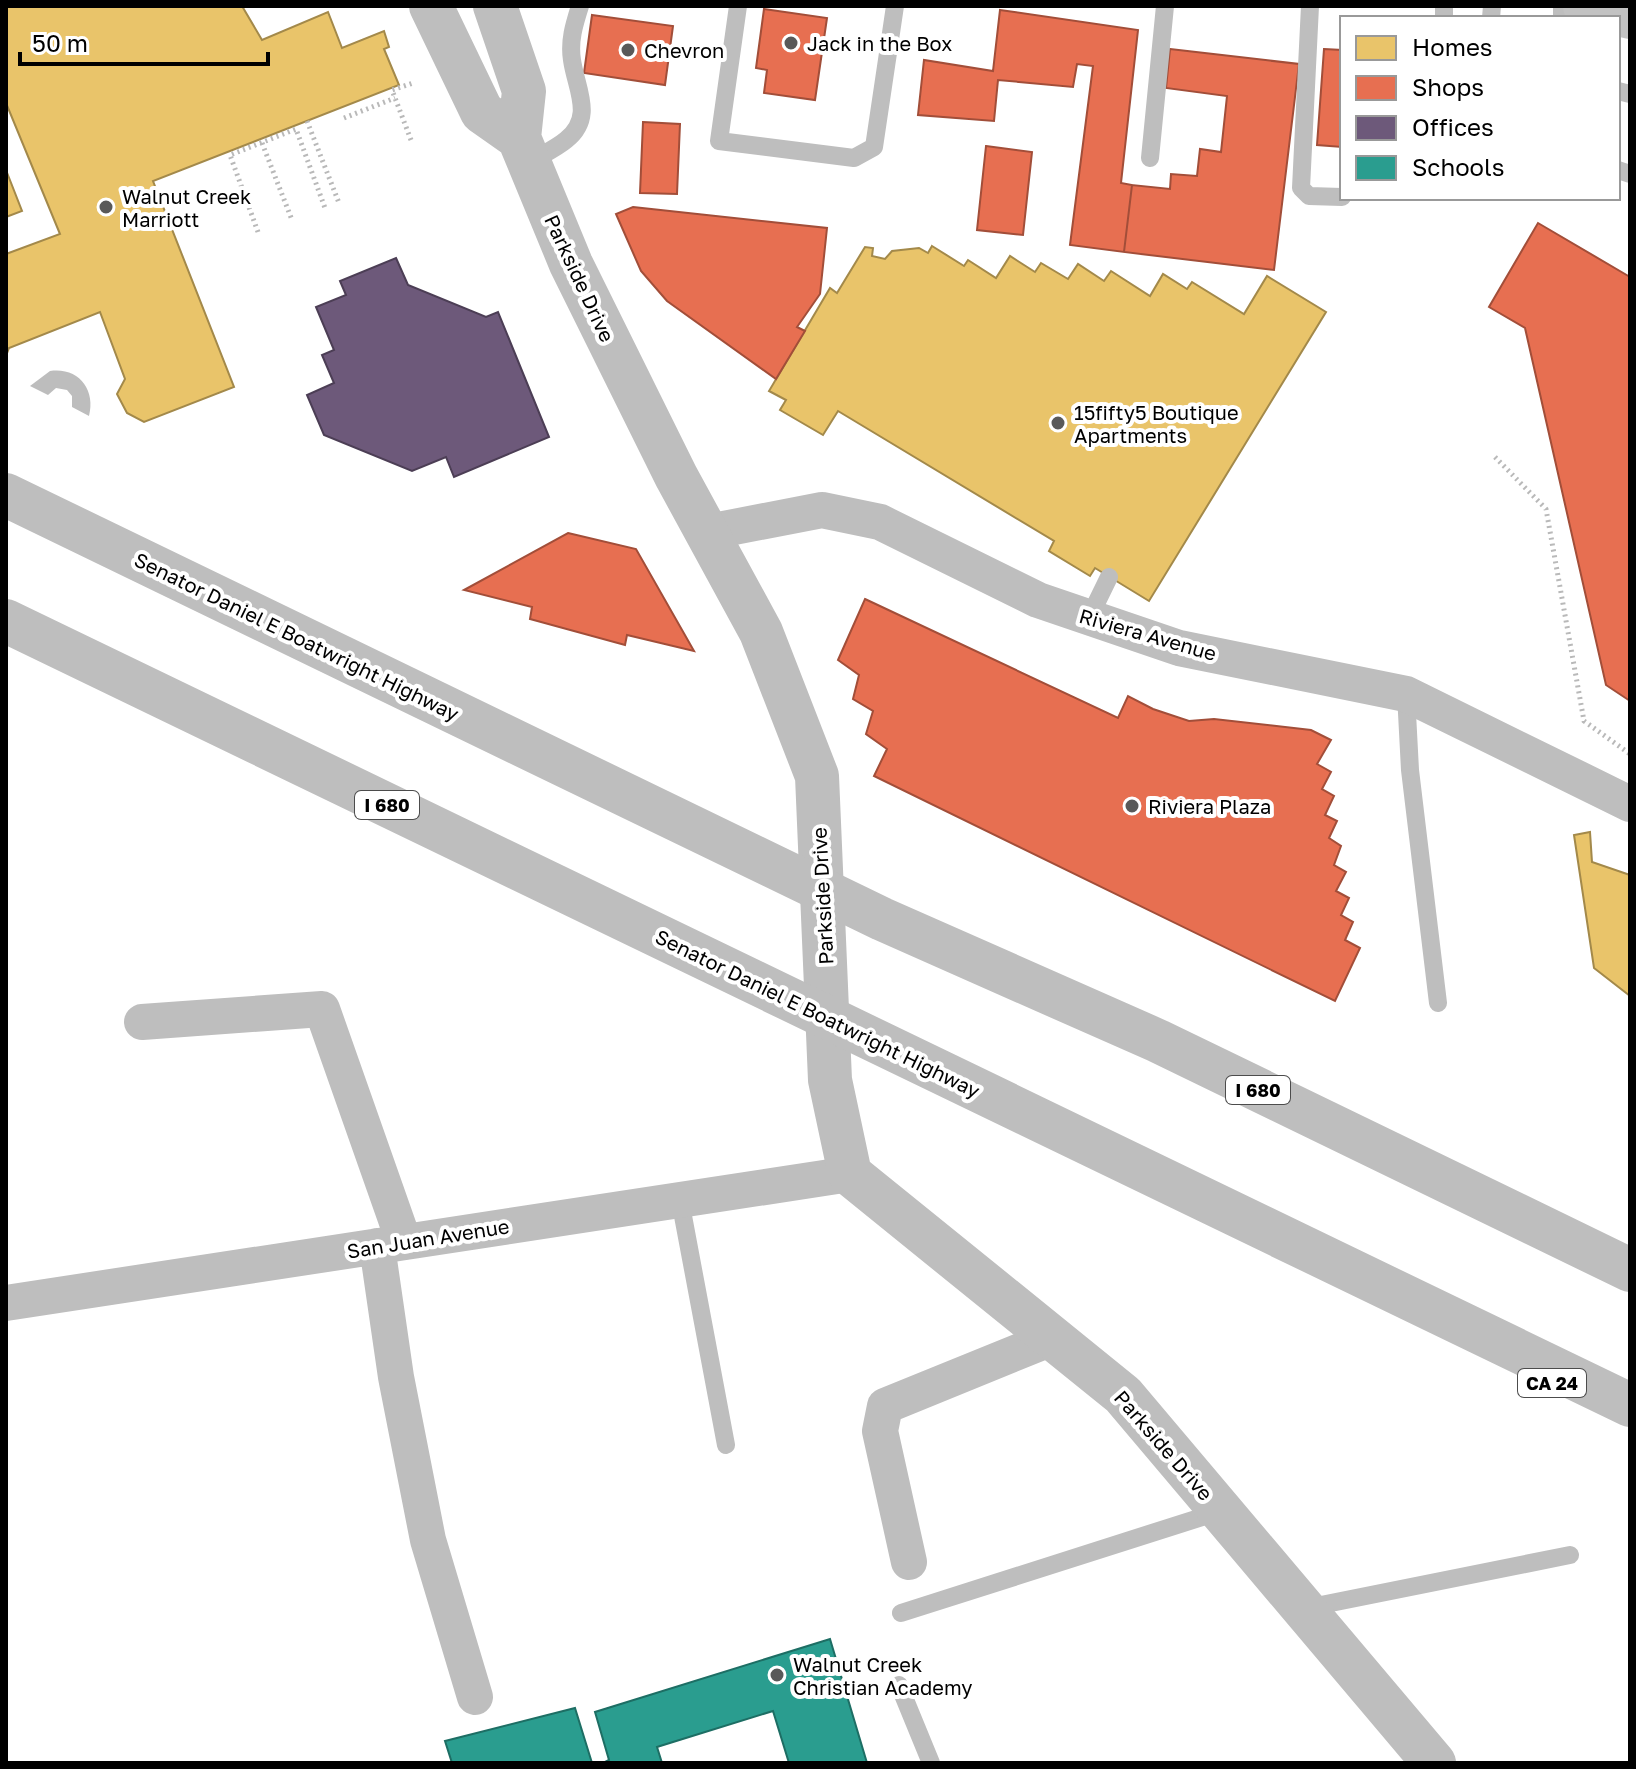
<svg xmlns="http://www.w3.org/2000/svg" width="1636" height="1769" font-family="'Golos Text',sans-serif">
<style>
.water{fill:#bdbdbd}
.homes{fill:#e9c46a;stroke:#a3894a;stroke-width:2}
.shops{fill:#e76f51;stroke:#a24e39;stroke-width:2}
.offices{fill:#6d597a;stroke:#4c3e55;stroke-width:2}
.schools{fill:#2a9d8f;stroke:#1d6e64;stroke-width:2}
.lines{fill:none;stroke-linecap:round;stroke-linejoin:round}
.path{stroke:#b9b9b9;stroke-width:5;stroke-dasharray:2 4;stroke-linecap:butt}
.service{stroke:#bebebe;stroke-width:18}
.minor{stroke:#bebebe;stroke-width:36}
.tertiary{stroke:#bebebe;stroke-width:44}
.secondary{stroke:#c2c2c2;stroke-width:44}
.motorway{stroke:#bebebe;stroke-width:44}
.poi-dot{fill:#595959;stroke:#fff;stroke-width:3}
.labels{text-anchor:middle;dominant-baseline:central;stroke-width:8;stroke-linejoin:round;paint-order:stroke}
.shield{fill:#fff;stroke:#4c4c4c;stroke-width:2}
.shield-label{font-size:18px;font-weight:bold;fill:#000}
.poi-label{font-size:20px;fill:#000;stroke:#fff;text-anchor:start}
.street-label{font-size:20px;fill:#000;stroke:#fff}
</style>
<rect width="100%" height="100%" fill="#fff"/>
<path class="water" d="M50,371c28,-4 46,18 39,45l-17,-9v-11l-5,-6 -11,-2 -8,7 -18,-9z"/>
<path class="homes" d="M6,6h236l20,34 66,-28 14,36 42,-17 5,16 -5,2 15,36 -246,96 81,206 -90,35 -17,-9 -10,-19 8,-15 -25,-67 -91,36 -3,8v-102l54,-20 -54,-131z
M6,170l16,41 -16,6z
M932,246l32,20 4,-6 28,18 14,-22 25,16 6,-9 27,16 10,-15 26,17 7,-10 39,25 13,-22 24,15 5,-7 52,32 23,-38 59,36 -177,289 -54,-33 -5,8 -41,-25 5,-10 -216,-130 -15,24 -43,-25 6,-10 -17,-9 61,-103 7,5 28,-46 8,1 -1,8 13,3 7,-8 27,-3 9,5z
M1590,832l2,30 38,13v121l-36,-28 -20,-133z"/>
<path class="shops" d="M764,9l63,9 -12,82 -51,-7 3,-23 -11,-2z
M1000,10l138,20 -17,153 11,2 -8,67 -54,-7 23,-179 -16,-2 -4,23 -75,-7 -4,41 -76,-6 6,-55 69,11z
M592,15l81,11 -8,59 -81,-12z
M1170,49l129,15 -25,206 -150,-18 8,-67 38,4 1,-15 26,2 3,-27 21,3 6,-56 -61,-8z
M1324,49l18,1v97l-25,-2z
M643,122l37,2 -3,70 -37,-1z
M986,146l46,6 -9,83 -46,-5z
M633,207l194,21 -7,66 -23,33 8,4 -29,48 -109,-78 -26,-30 -25,-57z
M1538,223l92,54v424l-24,-16 -81,-357 -36,-21z
M568,533l68,16 58,102 -67,-16 -2,10 -95,-26 2,-12 -68,-17z
M865,599l253,119 10,-22 25,13 36,12 25,-2 97,11 20,10 -14,24 14,8 -9,17 12,7 -9,19 12,6 -8,17 12,8 -7,19 12,7 -10,19 13,7 -8,17 12,7 -8,18 15,8 -25,53 -461,-225 13,-27 -21,-15 7,-23 -20,-12 6,-24 -21,-15z"/>
<path class="offices" d="M396,258l12,27 78,32 12,-5 51,125 -95,40 -8,-20 -34,14 -88,-36 -17,-40 27,-12 -12,-28 12,-5 -18,-43 30,-12 -6,-14z"/>
<path class="schools" d="M830,1639l37,124h-78l-16,-52 -116,36 5,16h-59l6,-3 -14,-48z
M575,1708l17,55h-140l-7,-22z"/>
<g class="lines">
<path class="path" d="M344,118l51,-20
M307,121l32,82
M411,140l-19,-50 21,-7
M262,143l30,77
M258,232l-28,-77 66,-26 29,79
M1495,457l51,52 38,212 46,33"/>
<path class="service" d="M738,6l-19,135 135,17 20,-11 21,-141
M1310,6l-9,182 8,8 33,1
M1444,18v-12
M1491,18l1,-12
M1562,18v-12
M1618,91l12,3
M1150,158l15,-152
M529,163c12,-8 26,-14 37,-23 29,-23 10,-51 6,-80 -3,-19 2,-35 8,-54
M1618,170l12,4
M1089,618l20,-41
M1406,694l4,76 28,233
M680,1200l46,245
M1306,1608l264,-53
M901,1613l320,-102
M899,1685l32,78"/>
<path class="minor" d="M708,532l114,-22 58,12 158,78 141,48 227,46 224,110
M142,1022l180,-13 82,233
M377,1246l19,131 32,163 47,157
M6,1303l844,-129
M909,1562l-29,-131 5,-25 167,-68"/>
<path class="tertiary" d="M431,6l51,106 37,26
M495,6l29,85 -5,47 52,126 105,212 85,156 56,144 13,304 20,94 273,221 311,368"/>
<path class="secondary" d="M1585,6l45,11"/>
<path class="motorway" d="M6,495l876,424 276,122 472,229
M6,621l1624,784"/>
</g>
<g class="poi-dot">
<circle cx="791" cy="43" r="8"/>
<circle cx="628" cy="50" r="8"/>
<circle cx="106" cy="207" r="8"/>
<circle cx="1058" cy="423" r="8"/>
<circle cx="1132" cy="806" r="8"/>
<circle cx="777" cy="1675" r="8"/>
</g>
<g class="labels">
<g class="shield">
<rect x="355" y="791" width="64" height="28" rx="6"/>
<rect x="1226" y="1076" width="64" height="28" rx="6"/>
<rect x="1518" y="1369" width="68" height="28" rx="6"/>
</g>
<g class="shield-label">
<text x="387" y="805">I 680</text>
<text x="1258" y="1090">I 680</text>
<text x="1552" y="1383">CA 24</text>
</g>
<g class="poi-label">
<text x="807" y="43">Jack in the Box</text>
<text x="644" y="50">Chevron</text>
<text x="122" y="196">Walnut Creek<tspan x="122" dy="23">Marriott</tspan></text>
<text x="1074" y="412">15fifty5 Boutique<tspan x="1074" dy="23">Apartments</tspan></text>
<text x="1148" y="806">Riviera Plaza</text>
<text x="793" y="1664">Walnut Creek<tspan x="793" dy="23">Christian Academy</tspan></text>
</g>
<g class="street-label">
<text transform="translate(580 278) rotate(65)">Parkside Drive</text>
<text transform="translate(1148 634) rotate(16)">Riviera Avenue</text>
<text transform="translate(297 636) rotate(26)">Senator Daniel E Boatwright Highway</text>
<text transform="translate(822 896) rotate(-93)">Parkside Drive</text>
<text transform="translate(818 1013) rotate(26)">Senator Daniel E Boatwright Highway</text>
<text transform="translate(428 1238) rotate(-9)">San Juan Avenue</text>
<text transform="translate(1164 1445) rotate(49)">Parkside Drive</text>
</g>
</g>
<rect width="1636" height="1769" fill="none" stroke="#000000" stroke-width="16"/>
<rect x="1340" y="16" width="280" height="184" fill="#ffffff" stroke="#999999" stroke-width="2"/>
<rect x="1356" y="36" width="40" height="24" fill="#e9c46a" stroke="#999999" stroke-width="2"/>
<text x="1412" y="56" font-size="24" fill="#000000">Homes</text>
<rect x="1356" y="76" width="40" height="24" fill="#e76f51" stroke="#999999" stroke-width="2"/>
<text x="1412" y="96" font-size="24" fill="#000000">Shops</text>
<rect x="1356" y="116" width="40" height="24" fill="#6d597a" stroke="#999999" stroke-width="2"/>
<text x="1412" y="136" font-size="24" fill="#000000">Offices</text>
<rect x="1356" y="156" width="40" height="24" fill="#2a9d8f" stroke="#999999" stroke-width="2"/>
<text x="1412" y="176" font-size="24" fill="#000000">Schools</text>
<path d="M20 52v12h248v-12" fill="none" stroke="#000000" stroke-width="4"/>
<text x="32" y="52" font-size="24" fill="#000000" stroke="#ffffff" stroke-width="6" paint-order="stroke">50 m</text>
</svg>
